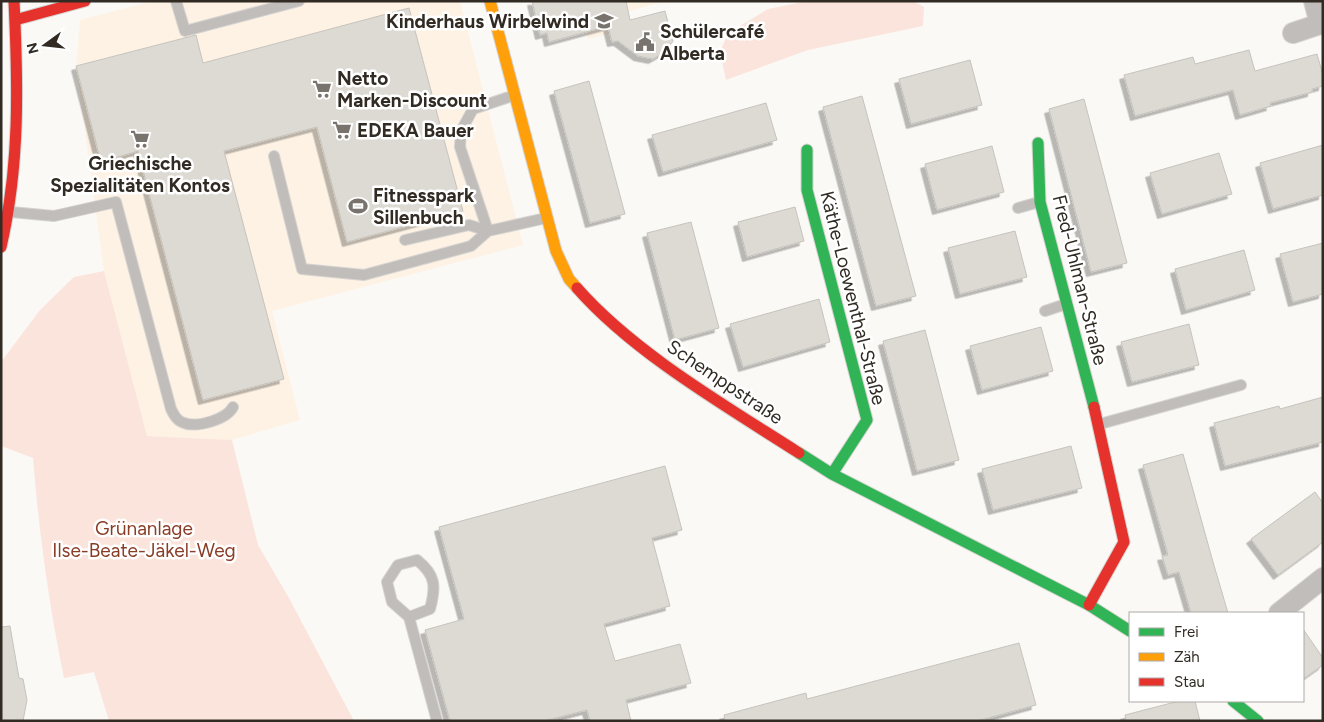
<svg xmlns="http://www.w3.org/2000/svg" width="1324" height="722" font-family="Figtree,sans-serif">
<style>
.built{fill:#fdf2e4}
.green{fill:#fbe4db}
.building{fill:#dddad4;stroke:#c6c3bd;filter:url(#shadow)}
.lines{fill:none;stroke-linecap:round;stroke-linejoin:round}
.lane-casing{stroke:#d6d4d1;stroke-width:12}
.street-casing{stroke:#d6d4d1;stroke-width:22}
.fast-casing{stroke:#d6d4d1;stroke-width:13}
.slow-casing{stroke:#d6d4d1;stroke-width:13}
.jam-casing{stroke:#d6d4d1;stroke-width:13}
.lane{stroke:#c0bdba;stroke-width:10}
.street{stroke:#c0bdba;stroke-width:20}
.fast{stroke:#30b455;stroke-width:11}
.slow{stroke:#ff9f0a;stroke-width:11}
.jam{stroke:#e5322d;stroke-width:11}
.labels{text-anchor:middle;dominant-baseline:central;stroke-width:5;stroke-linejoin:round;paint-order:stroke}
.poi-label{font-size:19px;font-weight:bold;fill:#312b23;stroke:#fff;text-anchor:start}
.street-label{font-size:19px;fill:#312b23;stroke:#fff}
.park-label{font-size:19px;fill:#893d26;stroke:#fff}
</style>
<defs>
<filter id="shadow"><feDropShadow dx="-4.5" dy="4.5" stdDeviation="0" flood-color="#0004"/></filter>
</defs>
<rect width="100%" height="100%" fill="#fbf9f6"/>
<path class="built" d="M153,1h307l63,244 -251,66 28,109 -68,20 -85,-4 -43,-165 -28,-205 4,-46z
M578,1h88l-43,12 3,17 -38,9z"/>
<path class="green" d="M808,1h105l11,6 -1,19 -115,24 -82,30 -6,-28 8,-19 40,-24z
M104,271l43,165 85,4 26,105 31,53 65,123h-245l-15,-49 -30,6c-15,-73 -25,-145 -31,-220l-32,-12v-84l39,-52 34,-33z"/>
<path class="building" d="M532,1h94l4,19 35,-9 8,30 -8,11 -12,7 -15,-3 -20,-15 -6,1 -4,-16 -59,16 -2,-9 -7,2z
M409,8l54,203 -116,31 -30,-115 -93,24 60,228 -81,21 -65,-249 -37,11 -25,-96 120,-31 7,28z
M1249,50l6,21 62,-17 6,21v11l-11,3v3l-42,11 1,3 -31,9 -7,-25 -98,26 -11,-41 69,-18 2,7z
M970,60l12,45 -71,19 -12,-45z
M589,81l36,133 -35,9 -36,-132z
M862,96l54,200 -40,10 -53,-199z
M1084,99l43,164 -36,9 -42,-163z
M766,103l11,37 -114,32 -11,-37z
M1323,145v50l-50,14 -13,-46z
M992,146l12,46 -67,18 -12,-46z
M1219,153l13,41 -70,20 -12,-41z
M795,207l9,34 -57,16 -9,-35z
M691,222l28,106 -44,12 -28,-107z
M1015,231l12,46 -67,17 -12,-46z
M1323,243v51l-30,8 -13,-48z
M1244,250l11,40 -69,20 -11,-41z
M819,299l11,43 -87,25 -13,-43z
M1189,324l10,41 -67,17 -11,-40z
M1041,327l12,44 -71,19 -12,-44z
M925,330l34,130 -42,11 -34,-130z
M1323,397v45l-98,24 -11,-43 65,-17 1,3z
M1071,446l11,42 -89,22 -11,-41z
M1183,454l30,108 15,51h-37l-12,-41 -11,3 -6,-19 6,-1 -25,-90z
M665,466l17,64 -30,8 18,68 -66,18 11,37 65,-17 11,39 -65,17 5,21h-41l-3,-11 -43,11h-94l-25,-91 39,-11 -25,-92z
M1315,492l8,11v39l-45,33 -27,-36z
M10,626l9,52 4,1 4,21 -4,21h-22v-94z
M1303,629l20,29v7l-20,14z
M1019,643l17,62 -59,16h-252l-1,-6 82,-22 1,6z
M1179,701h16l5,20h-74l-1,-6z"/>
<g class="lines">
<g class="lane-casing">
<path id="lane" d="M176,1l9,30 114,-30
M274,156l28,113 62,6 107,-29 17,-15 -28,-84 1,-16 12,-22 42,-14
M1018,208l21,-6
M11,212l43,4 62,-14 55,207c3,6 6,12 13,14 14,5 43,-4 49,-16
M405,240l64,-15 19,6 58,-13
M1045,311l21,-7
M1100,424l141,-39
M409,617l21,-8c6,-22 6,-34 -13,-49l-19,5 -11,17 5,20 17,15 28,104"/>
</g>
<g class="street-casing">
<path id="street" d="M1314,1l6,23
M1293,33l30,-10
M1279,613l44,-35"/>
</g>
<g class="fast-casing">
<path id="fast" d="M1038,143l2,59 54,205
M807,150v40l60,230 -35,54
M799,453l33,21 257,131 41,26
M1233,701l25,20"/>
</g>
<g class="slow-casing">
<path id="slow" d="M490,1l66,250 13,28 8,9"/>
</g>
<g class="jam-casing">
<path id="jam" d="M15,20l70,-19
M1,247c19,-82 17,-163 13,-246
M577,288c57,65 149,118 222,165
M1089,605l35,-63 -30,-135"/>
</g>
<use href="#lane" class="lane"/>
<use href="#street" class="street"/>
<use href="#fast" class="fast"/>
<use href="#slow" class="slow"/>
<use href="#jam" class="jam"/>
</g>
<defs>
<g id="school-bare" transform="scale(1.5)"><path d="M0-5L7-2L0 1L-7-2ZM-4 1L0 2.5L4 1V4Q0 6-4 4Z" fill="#78736d" stroke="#fff" stroke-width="2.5" paint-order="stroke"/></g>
<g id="civic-bare" transform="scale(1.5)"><path d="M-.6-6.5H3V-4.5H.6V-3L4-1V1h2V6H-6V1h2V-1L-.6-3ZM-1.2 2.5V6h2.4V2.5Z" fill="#78736d" stroke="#fff" stroke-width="2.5" paint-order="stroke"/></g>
<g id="supermarket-bare" transform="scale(1.5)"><path d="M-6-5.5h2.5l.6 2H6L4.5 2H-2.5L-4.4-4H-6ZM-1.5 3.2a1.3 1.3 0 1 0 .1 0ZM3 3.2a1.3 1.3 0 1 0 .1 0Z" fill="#78736d" stroke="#fff" stroke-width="2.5" paint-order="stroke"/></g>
<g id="stadium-bare" transform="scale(1.5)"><path d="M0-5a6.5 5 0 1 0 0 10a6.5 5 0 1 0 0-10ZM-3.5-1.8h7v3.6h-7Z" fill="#78736d" stroke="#fff" stroke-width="2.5" paint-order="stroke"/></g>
</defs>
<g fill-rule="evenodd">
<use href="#school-bare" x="604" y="21"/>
<use href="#civic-bare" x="645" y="42"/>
<use href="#supermarket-bare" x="322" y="89"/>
<use href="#supermarket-bare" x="342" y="130"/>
<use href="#supermarket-bare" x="140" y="139"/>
<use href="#stadium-bare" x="358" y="206"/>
</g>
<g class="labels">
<g class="poi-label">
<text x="589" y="21" text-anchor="end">Kinderhaus Wirbelwind</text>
<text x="660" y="31">Schülercafé<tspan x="660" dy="22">Alberta</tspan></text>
<text x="337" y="78">Netto<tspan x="337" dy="22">Marken-Discount</tspan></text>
<text x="357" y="130">EDEKA Bauer</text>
<text x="140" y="163" text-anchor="middle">Griechische<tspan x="140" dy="22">Spezialitäten Kontos</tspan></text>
<text x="373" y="195">Fitnesspark<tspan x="373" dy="22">Sillenbuch</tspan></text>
</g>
<g class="street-label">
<text transform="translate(1080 280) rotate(76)">Fred-Uhlman-Straße</text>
<text transform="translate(853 298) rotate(76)">Käthe-Loewenthal-Straße</text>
<text transform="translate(725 382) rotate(34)">Schemppstraße</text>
</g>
<g class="park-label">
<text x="144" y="528">Grünanlage<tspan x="144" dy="22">Ilse-Beate-Jäkel-Weg</tspan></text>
</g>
</g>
<rect width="1324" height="722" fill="none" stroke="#312b23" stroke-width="5"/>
<rect x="1129" y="612" width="175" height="90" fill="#ffffff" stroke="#adaaa7"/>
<rect x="1139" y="628" width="25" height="8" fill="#30b455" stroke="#adaaa7"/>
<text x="1174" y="637" font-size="15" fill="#312b23">Frei</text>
<rect x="1139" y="653" width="25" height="8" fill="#ff9f0a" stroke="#adaaa7"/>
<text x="1174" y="662" font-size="15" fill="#312b23">Zäh</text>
<rect x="1139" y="678" width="25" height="8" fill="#e5322d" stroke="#adaaa7"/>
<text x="1174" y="687" font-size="15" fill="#312b23">Stau</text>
<g transform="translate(45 45) rotate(255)" stroke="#ffffff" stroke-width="4" paint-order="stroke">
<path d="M0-4L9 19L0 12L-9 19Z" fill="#312b23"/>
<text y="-8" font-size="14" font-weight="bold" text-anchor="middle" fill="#312b23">N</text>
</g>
</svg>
